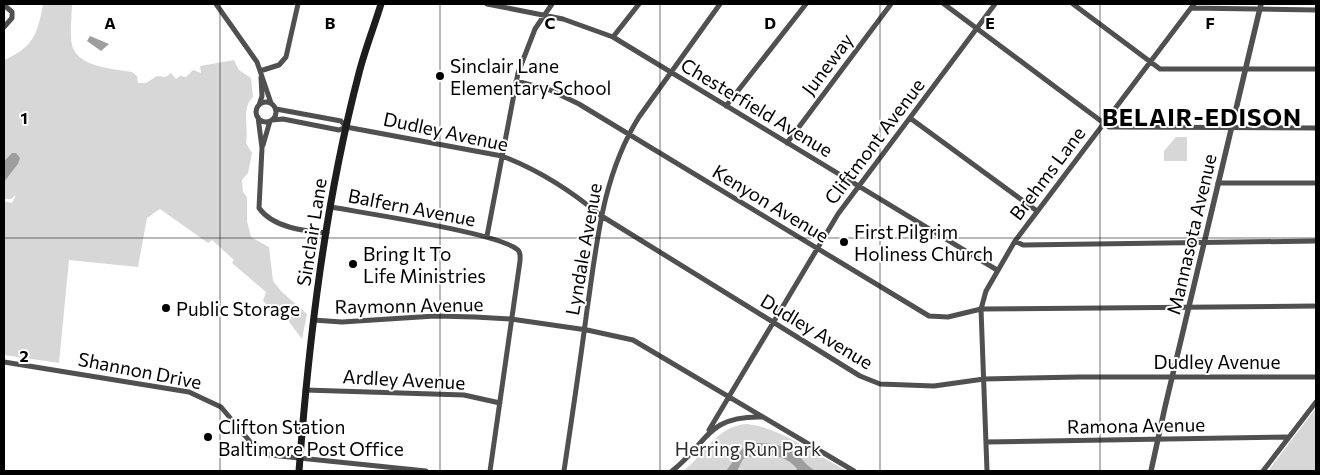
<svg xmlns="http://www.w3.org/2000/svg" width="1320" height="475" font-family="Commissioner,sans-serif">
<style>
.green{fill:#d7d7d7}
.water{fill:#9e9e9e}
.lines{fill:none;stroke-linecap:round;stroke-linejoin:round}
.minor{stroke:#505050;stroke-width:5}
.tertiary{stroke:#505050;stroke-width:5.5}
.secondary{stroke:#1d1d1d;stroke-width:7}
.grid{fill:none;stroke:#000;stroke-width:1;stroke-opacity:0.55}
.poi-dot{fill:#000;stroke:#fff;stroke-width:2}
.labels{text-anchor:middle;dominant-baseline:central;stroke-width:4;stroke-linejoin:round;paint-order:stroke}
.street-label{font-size:19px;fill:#000;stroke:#fff}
.poi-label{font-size:19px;fill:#000;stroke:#fff;text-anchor:start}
.park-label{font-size:19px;fill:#2e2e2e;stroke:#fff}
.district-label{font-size:24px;font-weight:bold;letter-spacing:1px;fill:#000;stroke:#fff}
.grid-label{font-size:16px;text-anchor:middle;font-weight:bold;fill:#000;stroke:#fff;stroke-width:4;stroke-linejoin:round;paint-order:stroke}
</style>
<rect width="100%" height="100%" fill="#fff"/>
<path class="green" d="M43,4h29c0,10 -3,35 1,44 7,19 41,21 59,24l5,4 1,7h8l11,-7 9,1 5,-4 5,6 4,-3 6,1 7,-7 8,3 -1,-7 34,-6 5,10 12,8 2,19c-12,11 -4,30 -7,46l6,10 -4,20 -6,7 1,12 4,5v24l4,16 18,10 4,34 9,11 25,22 -5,25 -15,-20v-4l-11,-2 -13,-12 3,-9 -34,-29 2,-3 -22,-20 -4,3 -48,-34 -13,9 -9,49 -69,-7 -10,103 -55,-8v-154l8,2 4,-8 -5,4h-7v-17l14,-18 -6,-11 -8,8v-101c29,-12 34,-27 39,-56z
M1176,137h11v24h-23v-10z
M1316,408v63h-48z
M746,424c32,2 72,32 101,47h-164c22,-16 32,-44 63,-47z"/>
<path class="water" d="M90,36l19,8 -8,7 -14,-10z
M12,153h4l4,5 -2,6 -14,18v-21z
M752,443c15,0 31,1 43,10 8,6 12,14 21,18h-20l1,-2c-12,-16 -37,-17 -54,-10l-6,12h-11l16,-22z"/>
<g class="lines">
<path class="minor" d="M216,4l41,58 14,41
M487,4l76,15 50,18 384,233
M944,4l165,123 207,1
M1073,4l87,65h156
M4,5l8,7v6l-8,9
M1191,8l125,2
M613,37l26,-33
M260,71l19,-6 7,-8 12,-53
M516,81l34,9 29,14 350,212 19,1 33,-8 335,-3
M256 112a10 10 0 1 1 20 0a10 10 0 1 1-20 0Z
M259,105l3,-9 -1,-19
M726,106l80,-102
M276,109l65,12 5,6
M258,117l4,31 -3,60c14,20 46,23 68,25
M910,118l127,93
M272,120l11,-1 56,11 7,-3
M346,127l156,29c37,14 68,34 98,59l260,161 20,8 54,2 50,-7 95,-2h237
M787,143l104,-139
M263,145l7,-24
M1218,183h98
M331,207c32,6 169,26 187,43 3,3 2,7 2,11l-30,210
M487,236l31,-163 17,-44 17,-25
M1015,241l8,4 293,-4
M313,320l29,2 93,-6 40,1 36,2 76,11 46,10 221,131
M4,362l185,30 32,15 31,37 18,11 156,16
M305,390l159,5 36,8
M709,430l129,-216 157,-210
M986,442l301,-5
M564,471c8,-54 16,-107 23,-161 10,-67 15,-134 52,-193l81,-113
M672,471c36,-28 34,-55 89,-54
M987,471l-6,-162 5,-18 29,-50 179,-237
M1263,471l53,-69"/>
<path class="tertiary" d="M1151,471l14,-64 96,-403"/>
<path class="secondary" d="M299,471c10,-133 26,-268 60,-398 6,-24 15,-46 22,-69"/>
</g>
<path class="grid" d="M220,4v467M440,4v467M660,4v467M880,4v467M1100,4v467M4,238h1312"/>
<g class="poi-dot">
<circle cx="440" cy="76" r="5"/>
<circle cx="844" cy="242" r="5"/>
<circle cx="353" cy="264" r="5"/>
<circle cx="166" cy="308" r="5"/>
<circle cx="208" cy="437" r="5"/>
</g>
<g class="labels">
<g class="street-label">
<text transform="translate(827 64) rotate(-53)">Juneway</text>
<text transform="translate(757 107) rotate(31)">Chesterfield Avenue</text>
<text transform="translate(446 131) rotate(12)">Dudley Avenue</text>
<text transform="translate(874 141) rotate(-53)">Cliftmont Avenue</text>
<text transform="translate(1047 173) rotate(-53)">Brehms Lane</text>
<text transform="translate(771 203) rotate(31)">Kenyon Avenue</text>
<text transform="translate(412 207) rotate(11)">Balfern Avenue</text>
<text transform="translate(311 232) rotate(-81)">Sinclair Lane</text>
<text transform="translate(1191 234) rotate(-77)">Mannasota Avenue</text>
<text transform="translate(583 249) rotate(-80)">Lyndale Avenue</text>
<text transform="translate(409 305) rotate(-1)">Raymonn Avenue</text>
<text transform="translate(817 331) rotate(31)">Dudley Avenue</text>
<text x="1217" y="361">Dudley Avenue</text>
<text transform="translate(140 370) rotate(11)">Shannon Drive</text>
<text transform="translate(404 379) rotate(3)">Ardley Avenue</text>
<text transform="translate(1136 425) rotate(-1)">Ramona Avenue</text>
</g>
<g class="poi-label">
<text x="450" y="65">Sinclair Lane<tspan x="450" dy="22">Elementary School</tspan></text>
<text x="854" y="231">First Pilgrim<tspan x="854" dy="22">Holiness Church</tspan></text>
<text x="363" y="253">Bring It To<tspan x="363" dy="22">Life Ministries</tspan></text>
<text x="176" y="308">Public Storage</text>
<text x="218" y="426">Clifton Station<tspan x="218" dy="22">Baltimore Post Office</tspan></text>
</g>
<g class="park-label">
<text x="748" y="448">Herring Run Park</text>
</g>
<g class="district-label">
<text x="1202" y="116">BELAIR-EDISON</text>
</g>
</g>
<g class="grid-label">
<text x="110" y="29">A</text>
<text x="330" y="29">B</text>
<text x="550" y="29">C</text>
<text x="770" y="29">D</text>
<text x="990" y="29">E</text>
<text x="1210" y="29">F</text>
<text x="24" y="124">1</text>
<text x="24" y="362">2</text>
</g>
<rect width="1320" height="475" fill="none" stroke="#000000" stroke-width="10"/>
</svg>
